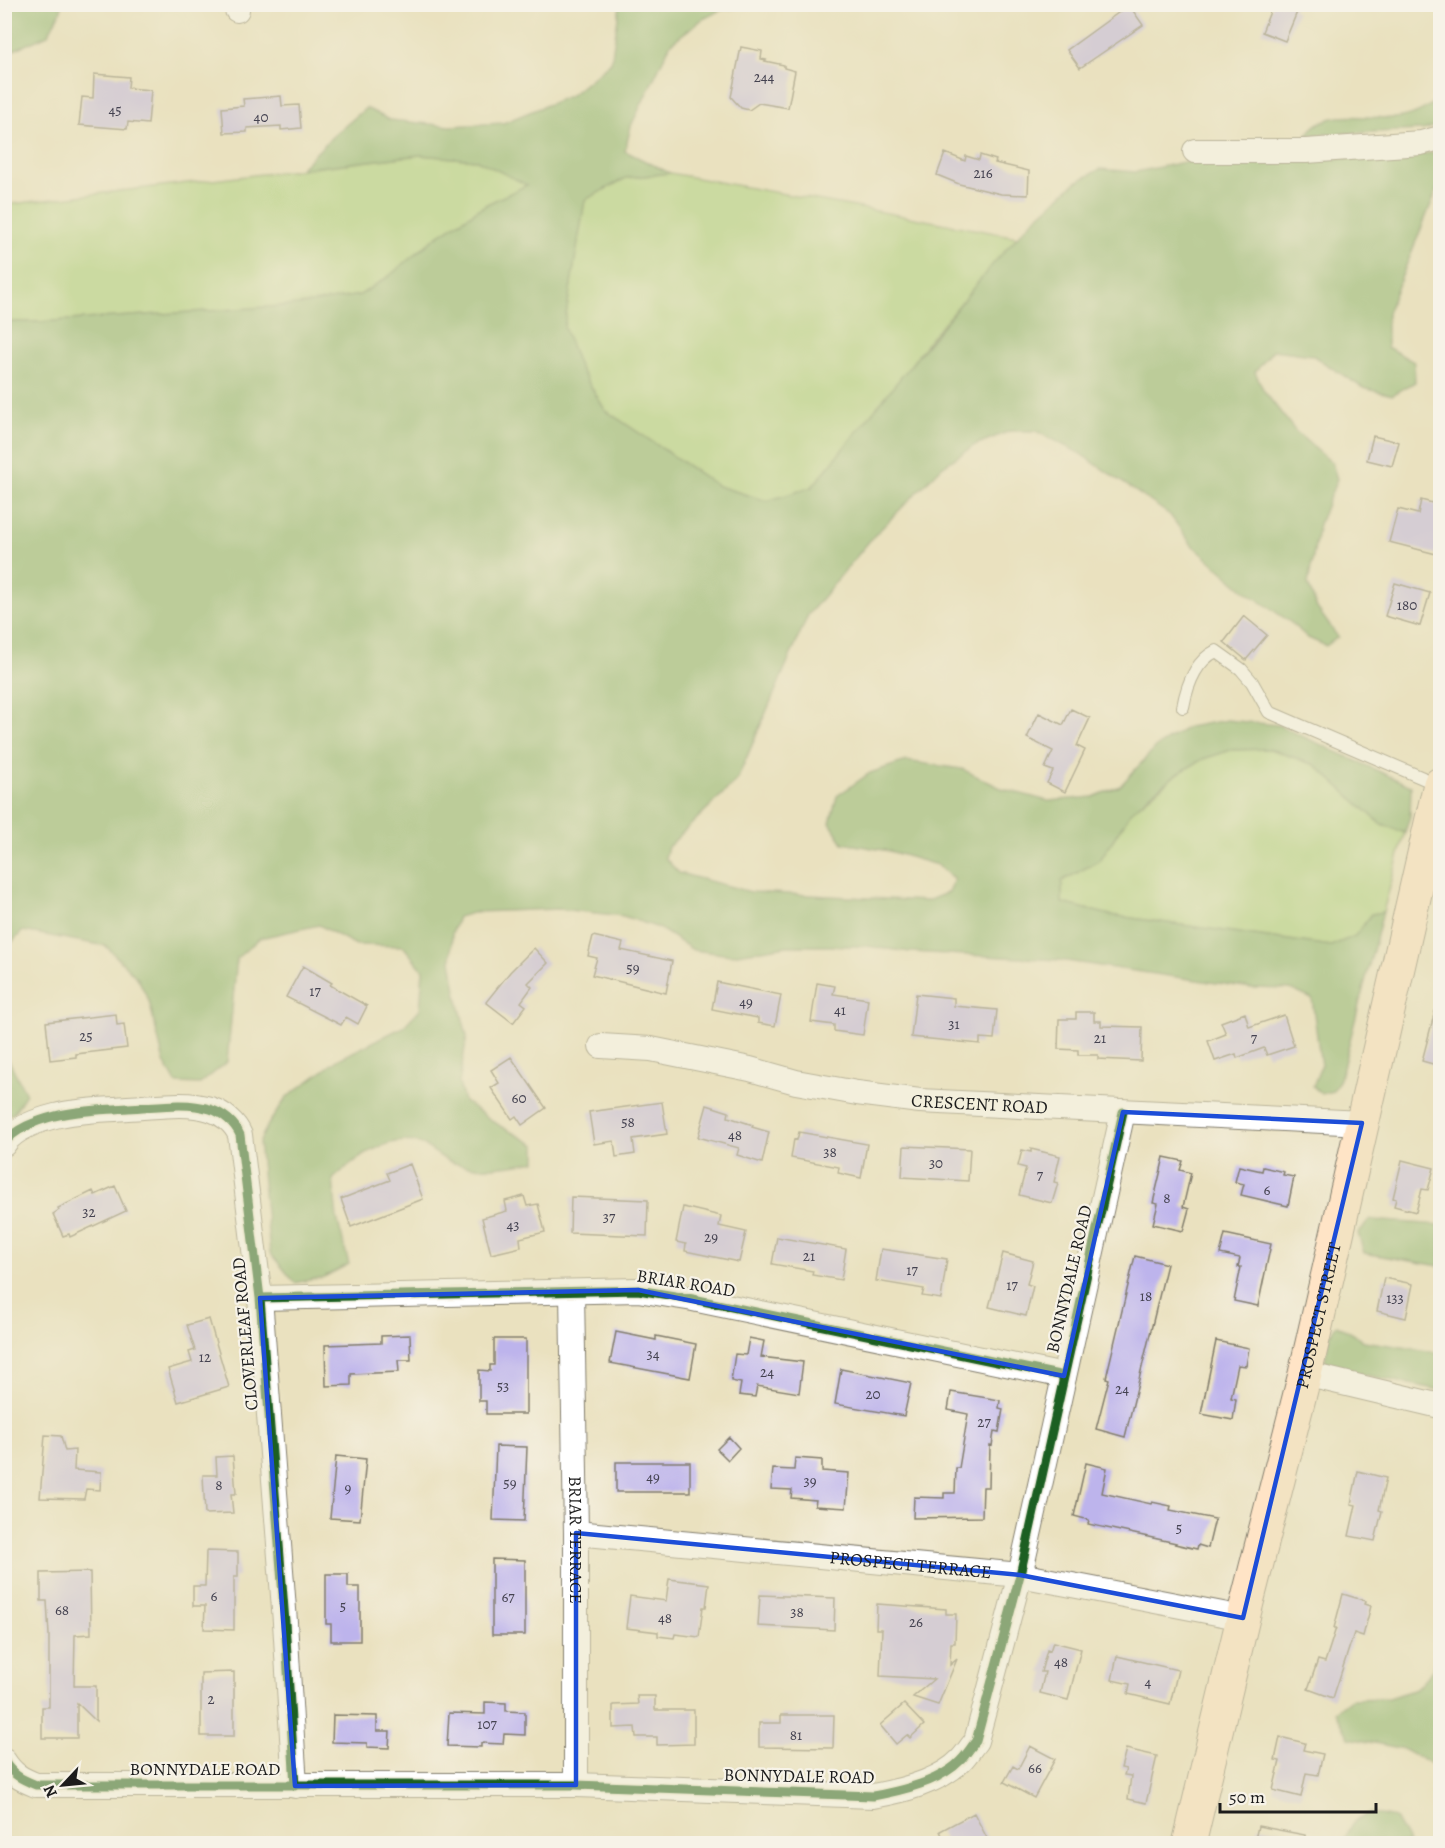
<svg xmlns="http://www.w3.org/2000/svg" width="1445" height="1848" font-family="Alegreya,serif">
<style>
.green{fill:#a7d07c;stroke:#62764c;stroke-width:1.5}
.forest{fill:#85b26c;stroke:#506744;stroke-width:1.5}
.building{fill:#bdb4ec}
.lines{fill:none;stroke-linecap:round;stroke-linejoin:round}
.service-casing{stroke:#837e6e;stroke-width:14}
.minor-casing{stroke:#837e6e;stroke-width:26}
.secondary-casing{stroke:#837e6e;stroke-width:35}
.service{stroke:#fff;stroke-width:12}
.minor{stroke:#fff;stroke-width:24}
.secondary{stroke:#ffe4c6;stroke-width:33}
.cycleway-casing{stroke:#f7f3e8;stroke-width:13}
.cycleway{stroke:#1b5e20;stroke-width:9}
.marked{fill:none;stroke:#1d4ed8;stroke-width:4.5;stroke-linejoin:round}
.labels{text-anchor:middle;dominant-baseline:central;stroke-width:4.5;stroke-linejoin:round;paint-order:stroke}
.number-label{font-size:15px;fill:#444250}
.street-label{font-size:18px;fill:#1c1c1c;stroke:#f7f3e8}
</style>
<rect width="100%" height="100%" fill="#f7f3e8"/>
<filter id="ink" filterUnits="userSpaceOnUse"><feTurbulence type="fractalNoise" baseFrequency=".0167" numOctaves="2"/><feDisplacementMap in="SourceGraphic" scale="12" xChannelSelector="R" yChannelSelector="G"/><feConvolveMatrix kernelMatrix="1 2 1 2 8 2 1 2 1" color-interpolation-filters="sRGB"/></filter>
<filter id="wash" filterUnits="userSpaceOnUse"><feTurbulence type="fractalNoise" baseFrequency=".008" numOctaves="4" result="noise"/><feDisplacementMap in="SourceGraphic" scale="24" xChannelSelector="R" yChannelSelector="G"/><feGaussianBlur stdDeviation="1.35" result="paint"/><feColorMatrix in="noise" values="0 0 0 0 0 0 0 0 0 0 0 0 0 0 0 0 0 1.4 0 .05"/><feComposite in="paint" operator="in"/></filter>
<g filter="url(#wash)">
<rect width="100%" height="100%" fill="#eae1bf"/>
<path class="green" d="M420,155l57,5 51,25 -41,19 -51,33 -48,40 -28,18 -61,10 -260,17h-34l-1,-117z
M670,173l347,64 -86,101 -42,56 -77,93 -45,14 -49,-15 -113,-76 -26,-43 -15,-40 21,-128 41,-21z
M1270,749l45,16 65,58 25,10 -22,79 -11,2 -17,22 -24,10 -221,-31 -48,-12v-22l38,-21 31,-48 46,-38 26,-15 28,-9z"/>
<path class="forest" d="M5,4h57v1l-1,5 -13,25 -43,19z
M620,5h138l-37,5 -18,9 -32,24 -40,83 -6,25 45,22 -44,5 -41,22 -21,127 15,40 26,43 113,76 49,15 45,-14 179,-221 37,-41 48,-43 24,-13 36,3 48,-10 218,-6 38,-4v30l-53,131v34l27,15 1,20 -23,13 -29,-7 -51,-33 -39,-5 -18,22 9,19 32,41 36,31 5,16 -18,45 -11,60 9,24 21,29 -12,9 -18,-8 -18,-16 -46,-32 -52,-45 -22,-30 -91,-62 -43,-22h-26l-35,14 -33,22 -70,71 -64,77 -71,165 -69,67 -3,11 14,15 72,19 176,9 22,-9 5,-13 -17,-14 -48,-14 -46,-8 -13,-20 7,-27 33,-23 36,-12 56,8 41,20 45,12 45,-4 27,-11 36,-39 32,-20 39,-7 51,5 133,61 -1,30 -5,17 -25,-10 -65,-58 -45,-16 -39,1 -28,9 -26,15 -25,19 -21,19 -31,48 -38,21v22l48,12 221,31 24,-10 17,-22 11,-2 -43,167 -7,12 -12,3 -8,-8 8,-20 -9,-67 -22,-10 -39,-1 -192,-28 -149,-8 -44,-6h-79l-56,9 -38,-5 -34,-22 -36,-12 -64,-7 -83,3 -18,5 -6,17 -1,26 6,36 10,40 -8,47 5,18 38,26 34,18v16c-28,5 -55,10 -82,2 -13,-3 -23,-16 -36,-20 -31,-9 -64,17 -85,36l4,39 12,46 -25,13 -29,6 -25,-30 -11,-111 10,-19 18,-26 52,-38 64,-32 17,-18 3,-39 -20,-24 -47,-1 -37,-20 -59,13 -23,20 -10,104 -27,22 -24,-1 -12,-21 -15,-61 -11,-22 -32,-33 -83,-15 -18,18v-627h34l260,-17 61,-10 28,-18 48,-40 51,-33 40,-19 -50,-25 -57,-5 -120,14 33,-33 33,-28 24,12 60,6 53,-3 68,-28 40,-33z
M1440,97v28l-17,5 -116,5c17,-28 60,-16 87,-17 18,-1 34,-10 46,-21z
M5,1053l21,41 -13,20 -8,1z
M1370,1220l70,5v41l-76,-13 -6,-20z
M1337,1325l27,16 76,12v37l-109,-22 -6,-8c2,-12 3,-27 12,-35z
M1440,1624v145l-36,-20 -55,-11 -14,-27 16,-12 37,-1 28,-9 18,-20z
M1370,1813l25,5 14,25h-67l13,-23z"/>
<g id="blocks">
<path class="building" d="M1273,4h22l-2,6 4,2 -12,29 -23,-9z
M1129,5l14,20 -63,43 -13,-18z
M741,47l21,4 -1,8 5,1 -1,1 19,4v3l11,3 -7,37 -29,-5 -10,7 -8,-2 -10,-11z
M94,74l35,3 -1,11 23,2 -3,34 -20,-2 -1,7 -48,-4 3,-28 11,1z
M281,96l1,10 17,-1 2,23 -20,2v-4l-34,2v4l-23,1 -2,-25 22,-2 -1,-7z
M945,153l20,8 1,-5 13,4 1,-5 16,5 -1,3 34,8 -1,24 -27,-1 -42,-10 -22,-9z
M1373,436l26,6 -7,24 -25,-6z
M1421,500l19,5v50l-51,-13 9,-33 20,5z
M1395,583l35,10 -10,33 -35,-10z
M1244,616l23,19 -21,25 -22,-18z
M1071,709l19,9 -13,28 8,4 -20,42 -18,-9 6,-12 -8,-3 8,-17 -26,-13 12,-25 24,12z
M593,936l30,7 -2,7 51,11 -6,32 -74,-18 5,-17 -9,-2z
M534,948l14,15 -20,20 4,4 -11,15 5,4 -13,17 -27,-21 24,-30z
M303,966l29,17 -2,2 37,21 -9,18 -12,-7 -5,8 -55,-28z
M717,982l64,13 -6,31 -17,-3v-5l-46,-9z
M817,983l18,3 -2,8 35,5 -5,36 -29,-4v-6l-23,-3z
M916,994l38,4v8l43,4 -3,29 -14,-1v6l-69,-7z
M1435,1011l5,1v54l-18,-5z
M1076,1012h18v9h7v5l41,1 -1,34 -43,-2v-4h-20v-5l-20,-1 1,-30h17z
M1245,1013l4,14 35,-12 10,31 -27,9 -3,-7 -27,10 -1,-4 -21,7 -7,-20 18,-7 -5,-12z
M116,1014l1,11 7,-1 3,24 -51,6v3l-26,3 -4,-38z
M511,1057l35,51 -24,17 -6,-9 -4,3 -21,-31 8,-5 -8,-13z
M662,1102l5,32 -34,5 2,15 -19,3 -2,-16 -20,3 -5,-32z
M707,1105l22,7 -1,5 25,8 -1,2 17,5 -7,31 -25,-8 2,-7 -41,-11z
M799,1132l68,12 -6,34 -23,-5 1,-6 -48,-9 3,-19 3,1z
M904,1146l66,3 -2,32 -66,-4z
M1031,1149l29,7 -6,26 4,1 -6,20 -33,-8 7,-27 -8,-2 4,-16 9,2z
M1164,1157l19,4 -3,9 11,3 -8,34 6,2 -6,22 -30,-7 5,-20 -5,-1z
M1402,1160l32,8 -6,22 -6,-1 -6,23 -22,-6 2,-7 -3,-1z
M410,1164l13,35 -72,28 -10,-28 49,-19 -3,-7z
M1239,1166l23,5 1,-4 21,5 -1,3 11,2 -6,29 -47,-11 3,-11 -9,-2z
M115,1186l11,25 -56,26 -1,-3 -6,2 -10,-22 6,-4 -1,-2 35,-17 2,4z
M524,1196l3,10 11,-2 7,28 -25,6 1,9 -30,7 -9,-36 25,-7 -2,-10z
M571,1197l77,3 -1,36 -77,-3z
M683,1207l38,9 -2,10 27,6 -7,30 -54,-11 1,-7 -10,-2z
M1225,1234l46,10 -13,62 -24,-5 7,-34h-3l2,-9 -20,-4z
M777,1237l69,12 -5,31 -29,-5 1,-4 -41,-7z
M881,1249l66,10 -6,40 -19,-3 2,-7 -48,-8z
M1003,1253l30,8 -6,23 6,2 -7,30 -37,-9z
M1135,1256l32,8 -42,173 -29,-8 13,-50 -3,-1z
M1384,1278l29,6 -7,34 -29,-7z
M209,1319l20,68 -51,15 -10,-33 24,-7 -3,-10 6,-2 -8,-25z
M616,1332l40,8v-4l40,8 -6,34 -80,-15z
M410,1335l1,25h-13l1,12 -48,2v11l-25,1 -1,-41 56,-2v-7z
M749,1338l15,3 -3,16 42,5 -4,31 -42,-7 -2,11 -16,-2 2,-12 -10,-2 4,-27 11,1z
M494,1339h32v75h-40v-13h-7v-31l11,1v-6h4z
M1216,1341l33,7 -3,18 -8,-1 -7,33 5,1 -3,21 -32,-6z
M841,1369l70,14 -7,33 -69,-12z
M951,1392l49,8 -1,8 4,1 -4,23 -5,-1 -2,15 -2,-1 -1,42h-6l-1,30 -69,1 1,-21 30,1v-5h11l1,-25h3l9,-54 -20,-4z
M45,1435l16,1 4,15 10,-1 -1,20 27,2 -1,18 -14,-1 -2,10 -44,-1z
M729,1437l10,11 -11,12 -11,-11z
M496,1446l31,1 -3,74 -31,-1z
M233,1456l3,38h-5l2,19 -28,1 -2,-39h14l-1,-18z
M336,1456l30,3 -6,61 -30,-2z
M795,1458l27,2v11l27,2 -3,35 -31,-2 1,-6 -25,-2 1,-8 -21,-1 2,-20 21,1z
M616,1462h74v30h-74z
M1086,1463l21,5 -5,25 49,11 1,-2 19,4 -1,4 45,9 -7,29 -10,-3 -1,4 -22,-5 1,-1 -88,-19 1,-4 -15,-4z
M1358,1471l28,7 -7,32 3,1 -7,30 -26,-5 7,-31 -5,-1z
M206,1551l32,1v25h-4v53l-30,-1 1,-23h-12v-20h12z
M492,1559l33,1v75h-33z
M90,1572l1,62 -16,1 -1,51h22v35l-19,-18v35h-35v-31h7v-72l-2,-34h-6v-28z
M326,1574h22v13h12v54h-29v-17h-5z
M669,1579l40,5 -3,23h-3l-4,30 -24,-3 -1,4 -16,-2v-4l-32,-4 4,-32 36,5z
M1343,1594l23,7 -1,3 6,2 -8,30 -9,-3 -21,65 -25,-9 10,-29 7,2 11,-34h-2z
M760,1595l75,3 -1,32 -76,-4z
M877,1604l69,5v5h10l-1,29h-4l-1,22 7,-6 -19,46 -25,-8 21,-18 -54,-3 2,-47h-6z
M1053,1642l28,7 -13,51 -28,-7 5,-21h-4l6,-22 3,1z
M1117,1656l61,14 -8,34 -42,-10 2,-10 -18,-4z
M234,1672v64h-33v-63z
M637,1696h18v14h39v34l-37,1v-8h-21l-1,-10 -22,1v-23l25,-1z
M485,1702l21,1v8l19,1v23l-21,-1 -1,10 -22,-1v4l-34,-1 2,-33 36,1z
M904,1704l20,21 -14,13 -3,-3 -11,9 -16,-19z
M333,1715l44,1v15h13l-1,17 -22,-1v-4l-35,-1z
M781,1715h53l-1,33 -74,-1v-24h22z
M1280,1737l25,6 -2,7 20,4 -5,21 -12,-2 -5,24 -28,-7 7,-29 -5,-1z
M1030,1746l25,13 -21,39 -30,-16 9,-16 5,3z
M1126,1749l31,7 -11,47 -18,-4 3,-23 -7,-1 2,-6 -5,-1z
M974,1813l16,31h-44l-6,-13z
M1258,1826l47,9v9h-51z"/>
</g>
</g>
<g filter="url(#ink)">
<use href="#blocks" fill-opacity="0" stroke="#837e6e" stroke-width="1.5"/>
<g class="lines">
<g class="service-casing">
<path id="service" d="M1183,707c4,-22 13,-46 33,-56l25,18 11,13 17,30 170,73"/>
</g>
<g class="minor-casing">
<g id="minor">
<path d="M236,4l1,6"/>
<path d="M1195,151h111l115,-8 19,-5"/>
<path id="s1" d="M601,1046l50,3 99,20 46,13 61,11 63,8 442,22"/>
<path d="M4,1144c9,-15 35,-24 51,-28 24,-6 49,-6 73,-8 27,-1 56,-7 82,1 13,4 25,14 30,26l20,163 25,324 10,164"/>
<path id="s2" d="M572,1292l4,241v252"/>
<path d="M260,1298l378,-8 55,9 371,77"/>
<path d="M1305,1374l135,32"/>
<path id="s3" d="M576,1533l444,42 223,43"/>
<path d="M4,1761c9,14 17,18 32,24h540l297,11c28,-5 67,-14 88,-36 5,-5 10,-13 15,-19l44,-166 103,-463"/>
</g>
</g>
<g class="secondary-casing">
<g id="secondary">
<path id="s4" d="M1189,1844l54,-226 62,-244 135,-590"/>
</g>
</g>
<use href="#service" class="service"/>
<use href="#minor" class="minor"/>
<use href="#secondary" class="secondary"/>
<g class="cycleway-casing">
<path id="cycleway" d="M4,1144c9,-15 35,-24 51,-28 24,-6 49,-6 73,-8 27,-1 56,-7 82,1 13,4 25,14 30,26l20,163 25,324 10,164
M260,1298l378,-8 55,9 371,77
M4,1761c9,14 17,18 32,24h540l297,11c28,-5 67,-14 88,-36 5,-5 10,-13 15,-19l44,-166 103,-463"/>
</g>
<use href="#cycleway" class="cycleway"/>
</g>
</g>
<path d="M0 0H1445V1848H0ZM1123,1112l239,11 -119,495 -223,-43 -444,-42v252l-281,1 -35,-488 378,-8 426,86z" fill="#eae1bf" fill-opacity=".55" fill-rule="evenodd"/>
<path class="marked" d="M1123,1112l239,11 -119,495 -223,-43 -444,-42v252l-281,1 -35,-488 378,-8 426,86z"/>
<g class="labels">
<g class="number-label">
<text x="764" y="77">244</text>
<text x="115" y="110">45</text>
<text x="261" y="117">40</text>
<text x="983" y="173">216</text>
<text x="1407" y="605">180</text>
<text x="633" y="968">59</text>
<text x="315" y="991">17</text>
<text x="746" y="1002">49</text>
<text x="840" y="1010">41</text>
<text x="954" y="1024">31</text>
<text x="86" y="1036">25</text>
<text x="1100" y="1038">21</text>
<text x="1254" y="1038">7</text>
<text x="519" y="1098">60</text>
<text x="628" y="1122">58</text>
<text x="735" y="1135">48</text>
<text x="830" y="1152">38</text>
<text x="936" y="1163">30</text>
<text x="1040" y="1175">7</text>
<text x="1267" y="1190">6</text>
<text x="1167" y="1198">8</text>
<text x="89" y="1212">32</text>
<text x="609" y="1217">37</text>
<text x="513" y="1225">43</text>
<text x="711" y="1237">29</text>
<text x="809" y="1256">21</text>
<text x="912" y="1270">17</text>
<text x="1012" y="1285">17</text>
<text x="1146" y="1296">18</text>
<text x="1395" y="1298">133</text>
<text x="653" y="1354">34</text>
<text x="205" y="1357">12</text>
<text x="767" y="1372">24</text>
<text x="503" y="1386">53</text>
<text x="1122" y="1389">24</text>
<text x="873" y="1394">20</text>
<text x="984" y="1422">27</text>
<text x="653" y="1477">49</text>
<text x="810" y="1481">39</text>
<text x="510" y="1483">59</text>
<text x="219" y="1485">8</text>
<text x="348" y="1488">9</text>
<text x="1179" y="1528">5</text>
<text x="214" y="1596">6</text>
<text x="508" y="1597">67</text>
<text x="343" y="1606">5</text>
<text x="62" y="1610">68</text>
<text x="797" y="1612">38</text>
<text x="665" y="1618">48</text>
<text x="916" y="1622">26</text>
<text x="1061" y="1662">48</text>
<text x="1148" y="1682">4</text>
<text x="211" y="1699">2</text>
<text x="487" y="1724">107</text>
<text x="796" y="1735">81</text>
<text x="1035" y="1768">66</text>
</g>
<g class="street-label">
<text stroke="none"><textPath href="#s1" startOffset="384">CRESCENT ROAD</textPath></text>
<text transform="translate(1069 1279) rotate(-77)">BONNYDALE ROAD</text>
<text transform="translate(686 1283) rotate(9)">BRIAR ROAD</text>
<text stroke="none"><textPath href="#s4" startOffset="544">PROSPECT STREET</textPath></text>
<text transform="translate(245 1334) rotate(-95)">CLOVERLEAF ROAD</text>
<text stroke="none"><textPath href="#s2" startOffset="248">BRIAR TERRACE</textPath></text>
<text stroke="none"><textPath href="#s3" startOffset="336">PROSPECT TERRACE</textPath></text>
<text x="205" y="1769">BONNYDALE ROAD</text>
<text transform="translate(799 1776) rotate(1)">BONNYDALE ROAD</text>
</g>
</g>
<rect width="1445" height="1848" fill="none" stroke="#f7f3e8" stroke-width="24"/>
<g transform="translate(63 1785) rotate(244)" stroke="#f7f3e8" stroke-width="4.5" paint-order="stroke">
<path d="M0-4.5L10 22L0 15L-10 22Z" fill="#1c1c1c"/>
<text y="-9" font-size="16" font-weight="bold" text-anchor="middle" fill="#1c1c1c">N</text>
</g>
<path d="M1220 1803v9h156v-9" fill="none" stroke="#1c1c1c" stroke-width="3"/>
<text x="1229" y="1803" font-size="18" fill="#1c1c1c" stroke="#f7f3e8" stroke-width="4.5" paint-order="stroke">50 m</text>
</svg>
